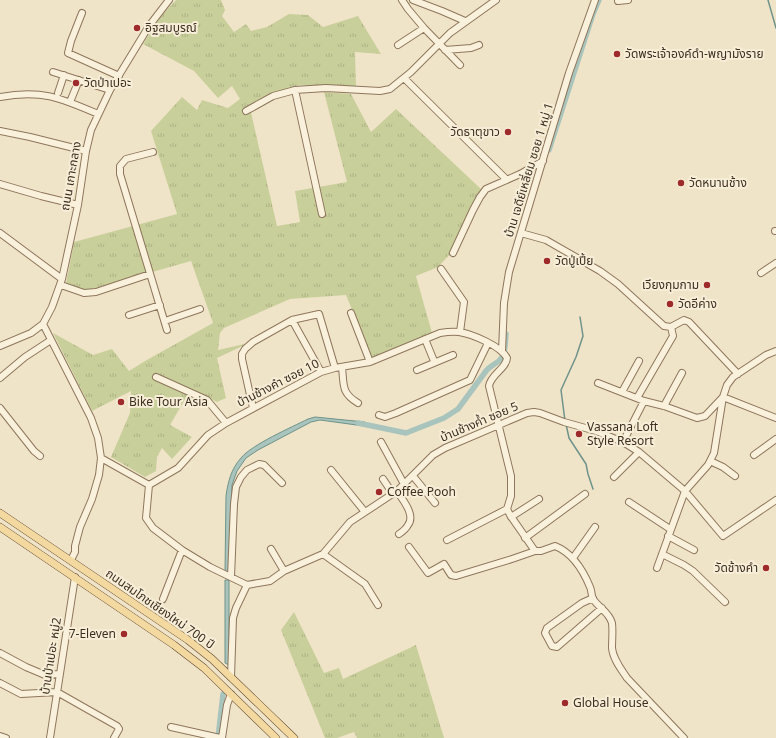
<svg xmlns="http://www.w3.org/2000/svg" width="776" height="738" font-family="Georgia,'Noto Sans Thai',serif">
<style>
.grass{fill:url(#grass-tufts)}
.water{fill:#a9c4bc;stroke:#6f938a}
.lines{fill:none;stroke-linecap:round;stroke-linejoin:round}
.stream{stroke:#6f938a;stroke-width:1.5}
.canal{stroke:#a9c4bc;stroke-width:5.5}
.minor-casing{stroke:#8d765c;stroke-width:8}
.major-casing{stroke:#5b4430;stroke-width:8}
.minor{stroke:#faf1dc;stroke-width:6}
.major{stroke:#f3d9a0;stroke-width:7}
.poi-dot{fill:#9e2a2b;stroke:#f7eed8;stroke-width:1.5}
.labels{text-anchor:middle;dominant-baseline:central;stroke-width:4;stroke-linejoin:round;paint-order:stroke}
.poi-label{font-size:12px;fill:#3d2e20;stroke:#f7eed8;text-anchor:start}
.street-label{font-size:12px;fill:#3d2e20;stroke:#f7eed8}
</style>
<defs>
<pattern id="grass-tufts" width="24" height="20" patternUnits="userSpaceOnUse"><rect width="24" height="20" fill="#c9cf9b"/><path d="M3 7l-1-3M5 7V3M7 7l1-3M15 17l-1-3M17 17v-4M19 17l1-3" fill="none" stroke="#aeb285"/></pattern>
</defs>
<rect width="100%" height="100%" fill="#f0e4c8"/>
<path class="grass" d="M176,0h45l4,10 -3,6 12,16 12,-8 5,7 16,-4 22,-13 19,1 15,12 35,-11 23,38 -26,-2 1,36 -56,-3 -30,9 -20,14 27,118 23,-4 -5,-31 52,-9 -23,-90 27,2 20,38 25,-23 85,80 -30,64 -13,14 -22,9 16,57 -60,25 -26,-63 -56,4 -66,29 -4,5 -2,17 31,-7 -32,15 9,40 -9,4 -26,-13 -21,36 22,12 -20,22 -10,-11 -5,9 -1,14 -11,6 -34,-20 19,-44 1,-22 -39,20 -39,-78 40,22 19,-6 17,22 16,-10 68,-38 -22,-62 -106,30 -19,-7 8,-42 103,-28 -26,-83 31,-34 15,13 5,-10 26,8 12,-9 -8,-13 -14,12 -24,-27 -51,-27 19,-29z
M294,612l30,61 15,-5 4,11 73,-34 28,93h-87l-3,-6 -17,6h-12l-44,-108z"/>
<path class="water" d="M315,417l50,5 -1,4 -44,-6 -9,2 -53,28 -12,8 -9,13 -5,14 -3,89 -4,-2 1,-76c2,-14 5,-27 15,-38 10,-13 51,-31 67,-39z
M225,580h4v85l-4,-2z"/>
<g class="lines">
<path class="stream" d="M768,0l8,28
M565,421l-4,-31 15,-33 7,-21 -3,-19
M566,424l3,14 17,26 2,10 5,15"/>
<path class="canal" d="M549,150l44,-136 6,-14
M358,423l48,10 38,-15 14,-9 28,-38c3,-4 6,-5 10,-8 10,-6 9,-18 10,-29
M218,738l5,-44"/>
<g class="minor-casing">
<path id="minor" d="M402,0l6,9 16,19 36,37
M413,0l29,11 23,10
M618,1l10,-1
M82,13l-11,28 -3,12 51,23
M398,45l26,-17
M445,50l26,-2 8,-3
M53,72l57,18
M404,78l103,102
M295,90l27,124
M58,93l6,-18
M0,97c41,-8 61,1 98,17
M70,102l9,-22
M246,111l27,-15 22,-6 31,-2 54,3 10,-2 21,-17 39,-39 46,-33
M0,131l30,6 56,14
M153,152l-27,7 -6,7v8l47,156
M0,184l41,12 37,9
M775,231h1
M0,233l62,46
M521,233l25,7 54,31 18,13 46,42 7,1 13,-7 5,2 49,52
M453,253l20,-43 7,-13 6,-8 34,-15 23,-13
M441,269l23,33 -4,30
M761,273l15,-10
M61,285l23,8 12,-1 54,-18
M351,313l19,49
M129,315l31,-10
M292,320l29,52
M165,321l35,-12
M43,324l48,94 7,20 3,20 -2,17 -7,24 -12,28 -5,19v6l-4,8
M425,339l9,22
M0,346l31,-13 12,-9 9,-17 10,-28 16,-74 8,-54 5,-21 19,-40 39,-64 20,-26
M502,351l2,-48 5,-31 60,-199 26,-73
M342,367c2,18 -1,26 16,36
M417,370l36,-15
M156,377l51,23 19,23
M0,378l25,-21 26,-17
M598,383l46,18 20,5 33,12 8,-2 18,-19
M622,392l17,-31
M723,397l53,21
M637,398l36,-62 -2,-9
M664,406l18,-33
M0,408l34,43 6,5
M253,408l-11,-49v-5l3,-5 8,-7 39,-22 27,-6 16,54
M379,415l6,2 11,-4 74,-33 18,-37
M381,442l23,42
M623,442l21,-41
M754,455l22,-16
M101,458l48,27
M710,461l13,6 12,9
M331,470l34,42
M413,476l22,27
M614,477l25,-25
M383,479l10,15
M149,485l29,-17 30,-33 18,-12 95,-51 14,-4 35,-6 70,-29c6,-1 12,-2 19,-1 13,2 42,14 48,26 -1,11 -16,16 -18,28l22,90v20l-4,13 3,6 25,36h6l14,-5c18,7 28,24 35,41 2,4 1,8 3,12 6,9 16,13 19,24 1,8 0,16 0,25 1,11 9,21 15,30l57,60
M149,485l-3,33 7,10 29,22 28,17 37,18
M397,491c5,8 19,24 11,34 -2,4 -6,7 -9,9
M629,502l41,27
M511,517l28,-18
M668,536l26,14
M525,538l60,-44
M447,540l60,-31
M409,547l19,26 16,-9 7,11 5,1 56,-17 23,-8
M271,549l13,22
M323,554l42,30 13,21
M662,554l22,11 9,6 32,31
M573,558l22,-31
M657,568l28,-77 23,-26 6,-12 9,-56 4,-12 6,-8 33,-22 10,-4
M231,577l3,-73 2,-17 5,-10 6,-7 12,-6 5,1 18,18
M247,585l23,-4 14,-10 39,-17 27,-32 47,-31 36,-36 12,-7 82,-35 7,-1 6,1 24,9 32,9 27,11 16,10 46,39 38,45 53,-36
M593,598l-11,5 -35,25 -2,5 7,13 5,1 45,-39
M163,599l19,-49
M0,653l26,14 19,8 14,-1
M231,677l2,-59 3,-10 11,-23
M0,683l21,11 36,-2 60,34 2,3 -5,9
M171,727l49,11
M0,736l6,2
M50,738l25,-161
M222,738l5,-33 4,-11"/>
</g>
<g class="major-casing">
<path id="major" d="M0,513l188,127 24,19 82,79
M0,527l174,118 30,23 72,70"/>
</g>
<use href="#minor" class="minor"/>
<use href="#major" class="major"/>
</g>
<g class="poi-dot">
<circle cx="137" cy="28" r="4"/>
<circle cx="617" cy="54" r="4"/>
<circle cx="76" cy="83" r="4"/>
<circle cx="508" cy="132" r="4"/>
<circle cx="681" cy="183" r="4"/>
<circle cx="547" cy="261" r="4"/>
<circle cx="707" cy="285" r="4"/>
<circle cx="670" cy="304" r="4"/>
<circle cx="121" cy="402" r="4"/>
<circle cx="579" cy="434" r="4"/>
<circle cx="379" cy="492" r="4"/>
<circle cx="766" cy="568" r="4"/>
<circle cx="124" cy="634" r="4"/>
<circle cx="565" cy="703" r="4"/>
</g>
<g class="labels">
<g class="poi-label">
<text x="145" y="28">อิฐสมบูรณ์</text>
<text x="625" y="54">วัดพระเจ้าองค์ดำ-พญามังราย</text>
<text x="84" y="83">วัดป่าเปอะ</text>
<text x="500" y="132" text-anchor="end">วัดธาตุขาว</text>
<text x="689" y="183">วัดหนานช้าง</text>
<text x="555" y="261">วัดปู่เปี้ย</text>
<text x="699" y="285" text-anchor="end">เวียงกุมกาม</text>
<text x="678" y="304">วัดอีค่าง</text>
<text x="129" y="402">Bike Tour Asia</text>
<text x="587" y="427">Vassana Loft<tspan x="587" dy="14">Style Resort</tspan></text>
<text x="387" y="492">Coffee Pooh</text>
<text x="758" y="568" text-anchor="end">วัดช้างคำ</text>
<text x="116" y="634" text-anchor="end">7-Eleven</text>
<text x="573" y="703">Global House</text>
</g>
<g class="street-label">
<text transform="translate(529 170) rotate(-73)">บ้าน เจดีย์เหลี่ยม ซอย 1 หมู่ 1</text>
<text transform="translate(71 176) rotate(-80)">ถนน เกาะกลาง</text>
<text transform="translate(278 383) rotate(-27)">บ้านช้างคำ ซอย 10</text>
<text transform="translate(479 422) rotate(-23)">บ้านช้างค้ำ ซอย 5</text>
<text transform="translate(160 609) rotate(35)">ถนนสมโภชเชียงใหม่ 700 ปี</text>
<text transform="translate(51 656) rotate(-81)">บ้านป่าเปอะ หมู่2</text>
</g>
</g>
</svg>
